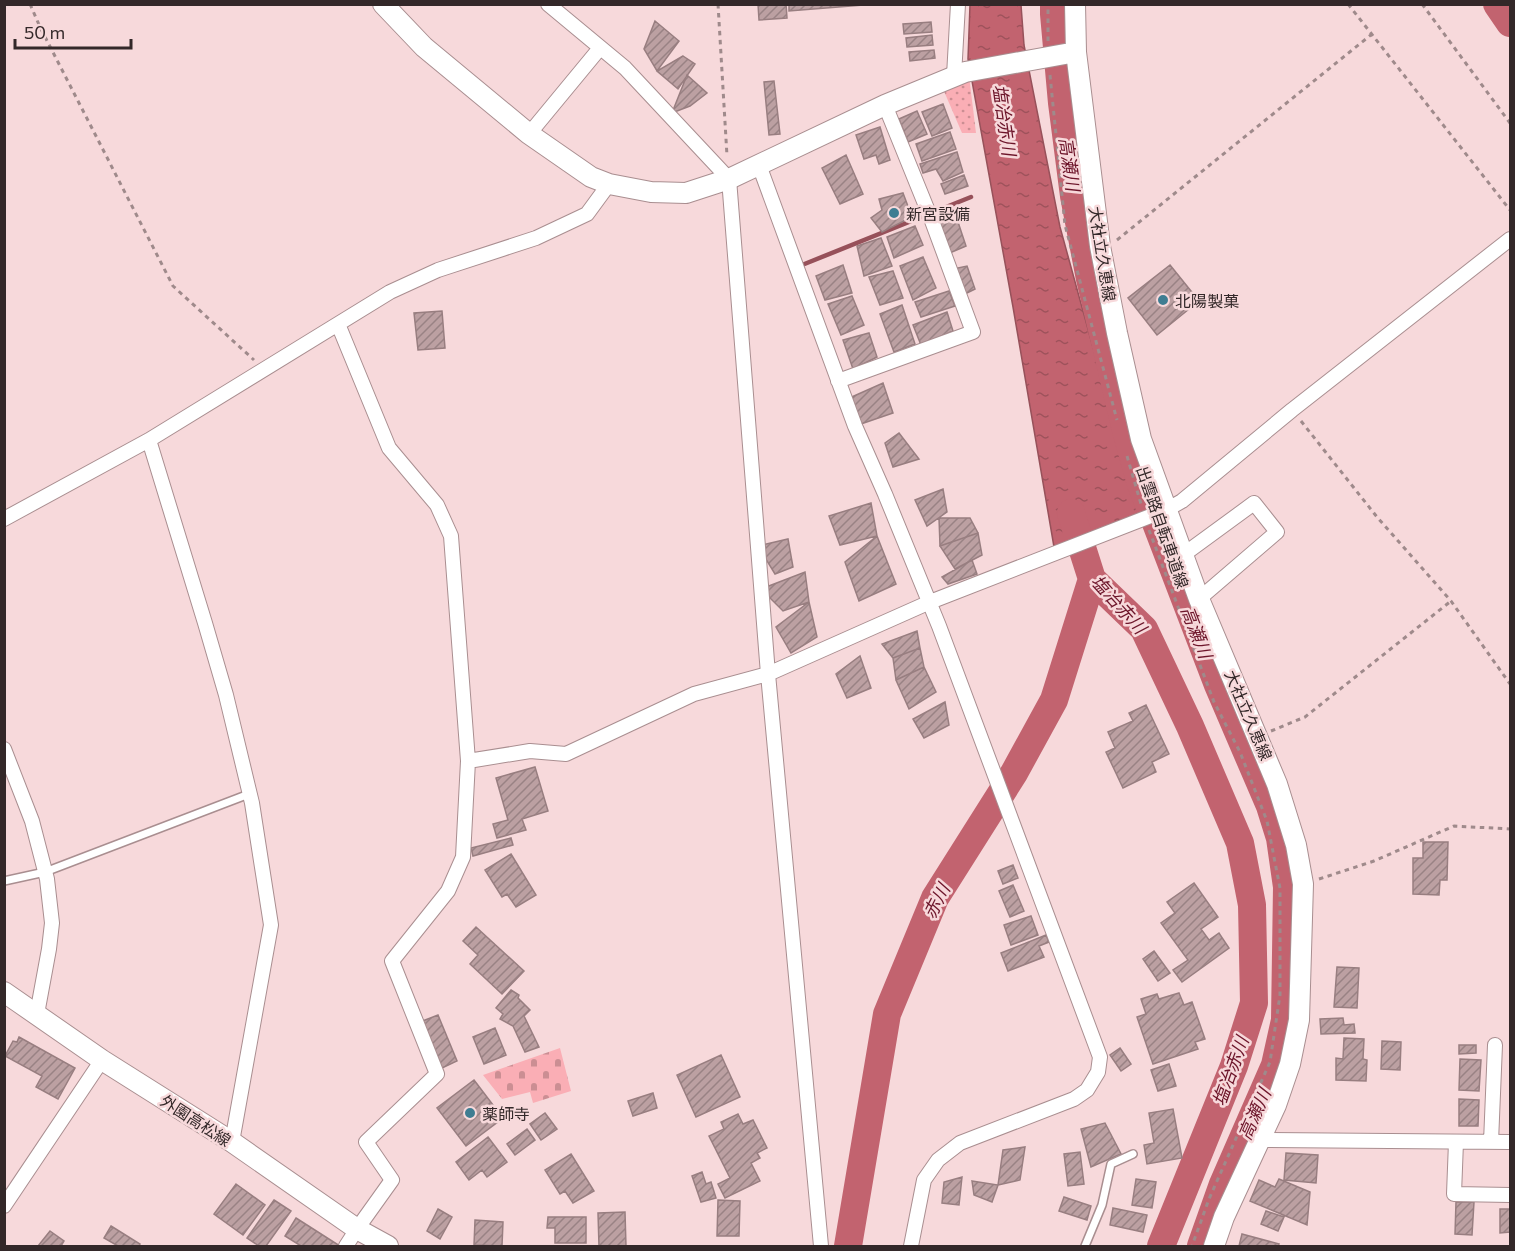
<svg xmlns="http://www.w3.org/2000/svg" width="1515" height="1251" font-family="Commissioner,'Noto Sans JP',sans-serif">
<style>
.grass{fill:url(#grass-dots)}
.cemetery{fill:url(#cemetery-stones)}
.water{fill:url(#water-ripples);stroke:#97515a;stroke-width:1.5}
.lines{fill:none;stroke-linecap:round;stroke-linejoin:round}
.stream{stroke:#97515a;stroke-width:4.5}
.river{stroke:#c2636f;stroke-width:28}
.building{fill:url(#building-hatch);stroke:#987e80;stroke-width:1.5}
.lane-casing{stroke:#a98e90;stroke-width:10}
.street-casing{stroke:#a98e90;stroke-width:16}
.secondary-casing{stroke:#a98e90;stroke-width:22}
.path{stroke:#9f8a8b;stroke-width:3;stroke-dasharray:4.5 4.5;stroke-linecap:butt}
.lane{stroke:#fff;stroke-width:7}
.street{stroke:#fff;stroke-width:14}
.secondary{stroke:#fff;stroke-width:20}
.poi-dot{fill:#3f7d92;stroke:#f7d9db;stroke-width:2}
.labels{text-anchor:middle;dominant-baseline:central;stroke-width:5;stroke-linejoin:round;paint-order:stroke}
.poi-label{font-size:16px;fill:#332829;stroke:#f7d9db;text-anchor:start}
.street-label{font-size:16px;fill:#332829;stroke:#f7d9db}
.water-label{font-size:18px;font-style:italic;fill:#6d152a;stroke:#f7d9db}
</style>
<defs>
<pattern id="grass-dots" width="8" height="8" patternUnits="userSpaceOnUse" patternTransform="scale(1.5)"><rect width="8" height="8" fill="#faaeb5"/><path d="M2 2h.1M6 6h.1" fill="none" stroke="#cb8e93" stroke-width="1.8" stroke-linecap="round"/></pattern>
<pattern id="cemetery-stones" width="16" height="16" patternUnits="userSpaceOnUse" patternTransform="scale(1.5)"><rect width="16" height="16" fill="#faaeb5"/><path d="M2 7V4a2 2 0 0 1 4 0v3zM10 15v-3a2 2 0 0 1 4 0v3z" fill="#cb8e93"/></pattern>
<pattern id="water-ripples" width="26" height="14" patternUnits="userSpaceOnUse" patternTransform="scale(1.5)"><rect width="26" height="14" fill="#c2636f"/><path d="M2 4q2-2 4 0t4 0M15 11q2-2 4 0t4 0" fill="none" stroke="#9e525b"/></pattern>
<pattern id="building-hatch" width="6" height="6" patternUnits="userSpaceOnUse" patternTransform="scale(1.5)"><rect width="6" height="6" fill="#bca0a2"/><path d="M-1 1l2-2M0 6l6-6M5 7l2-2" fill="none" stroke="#998284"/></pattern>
</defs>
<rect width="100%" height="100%" fill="#f7d9db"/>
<path class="grass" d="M969,76l7,57h-14l-22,-51z"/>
<path class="cemetery" d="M560,1048l11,43 -38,12 -3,-11 -28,7 -19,-24z"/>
<path class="water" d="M970,5h51l3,40 36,182 79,288 -85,32 -41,-240 -45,-248z"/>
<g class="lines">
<path class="stream" d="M802,265l169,-68"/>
<path class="river" d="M1054,4v10l8,89 12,93 16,83 36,151 15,54 77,201 52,121 10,32 7,49 -2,133 -10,45 -52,119 -22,62
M1497,4l13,19
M1071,513l21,66 52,50 46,97 50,117 12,62 2,98 -20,63 -73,180
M848,1246l39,-232 48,-116 79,-125 40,-73 38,-121"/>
</g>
<path class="building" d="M758,4h28l1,14 -28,2z
M789,4h74v1l-74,6z
M655,21l24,20 -22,30 -13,-22z
M931,22l1,10 -28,2 -1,-10z
M932,35l1,10 -26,2 -1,-9z
M934,50l1,8 -25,3 -1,-9z
M683,56l12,8 -17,25 -21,-18z
M687,75l20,18 -17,13 -18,7z
M774,81l6,53 -11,1 -5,-53z
M943,104l9,24 -20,8 -10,-24z
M917,111l10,23 -19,8 -9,-23z
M880,127l10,33 -11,4 -3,-9 -12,4 -8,-24z
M950,132l6,17 -34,12 -6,-17z
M957,152l6,20 -20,9 -7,-12 -13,4 -3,-9z
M846,155l17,39 -23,10 -18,-36z
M964,175l4,11 -23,8 -4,-10z
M903,193l9,24 -30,15 -11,-14 11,-8 -3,-11z
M955,213l11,33 -21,9 -13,-34z
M915,226l8,19 -29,13 -7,-21z
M881,238l11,28 -28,10 -7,-30z
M923,257l13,31 -23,12 -13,-34z
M843,265l9,28 -27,7 -9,-24z
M1170,265l29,36 -42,34 -29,-37z
M967,266l8,23 -12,6 -10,-26z
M893,271l10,27 -23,7 -11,-28z
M949,291l6,15 -34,11 -6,-15z
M852,296l12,29 -23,10 -13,-31z
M902,305l13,39 -21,8 -14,-38z
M442,311l3,37 -27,2 -4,-37z
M947,312l6,19 -32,14 -8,-20z
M869,333l8,24 -24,12 -10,-29z
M883,383l10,30 -38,13 -10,-26z
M899,433l20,26 -26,8 -8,-24z
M943,489l4,23 -20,14 -12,-26z
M871,503l6,33 -37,9 -11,-29z
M939,518h31l8,15 -38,13z
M978,533l4,22 -27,14 -15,-23z
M877,536l19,48 -37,17 -14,-39z
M788,539l5,28 -18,7 -17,-28z
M972,560l5,14 -29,10 -6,-7z
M805,572l4,30 -26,9 -22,-22z
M809,602l8,35 -26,16 -15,-26z
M917,631l3,17 -27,10 -11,-14z
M920,648l4,19 -28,13 -3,-22z
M860,656l11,32 -24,10 -11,-24z
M924,667l12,25 -27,17 -13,-29z
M945,702l4,23 -25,13 -11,-19z
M1146,705l23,49 -17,8 4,10 -33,16 -17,-36 9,-4 -7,-16 25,-11 -4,-8z
M535,767l13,44 -26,8 4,11 -29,8 -4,-14 15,-4 -12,-42z
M511,838l2,7 -40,11 -2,-8z
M1423,842h25l-1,38h-7l-1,15 -26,-1v-36h10z
M511,854l25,41 -20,12 -9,-13 -5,3 -17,-27z
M1013,865l5,13 -15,6 -5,-13z
M1194,883l24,34 -17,12 8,11 10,-7 10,15 -47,34 -9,-12 15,-10 -27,-37 14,-10 -8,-11z
M1013,885l11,26 -14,6 -11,-26z
M1031,916l7,19 -27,10 -7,-20z
M476,927l48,44 -22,23 -32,-30 8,-9 -15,-14z
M1046,935l3,7 -10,4 5,11 -36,14 -7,-18z
M1154,951l16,22 -12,8 -15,-22z
M1337,967l22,1 -2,40 -23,-1z
M511,990l8,5 -1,3 12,12 -6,6 15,31 -14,5 -12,-26 -13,-7 3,-5 -7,-6z
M1179,993l5,12 8,-3 13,37 -10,3 3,7 -45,15 -16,-47 9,-3 -5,-15 16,-5 2,5z
M438,1015l19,46 -17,8 -20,-47z
M1343,1018l1,7 10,-1 1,9 -34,1 -1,-15z
M495,1028l11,27 -22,9 -11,-27z
M19,1037l56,31 -17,31 -22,-12 6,-11 -37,-20 8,-15 4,1z
M1344,1038l20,1 -1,20 4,1 -1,21 -30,-1v-22l7,1z
M1382,1041l19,1 -1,28 -19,-1z
M1459,1045h17v8l-17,1z
M1120,1048l11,16 -10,7 -11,-16z
M721,1055l19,42 -44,20 -19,-42z
M1460,1059l21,1 -2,31 -20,-1z
M1169,1064l7,22 -18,5 -7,-21z
M474,1080l29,38 -37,28 -29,-38z
M653,1093l4,15 -24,8 -5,-15z
M1459,1099l20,1 -1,26h-19z
M1173,1109l9,49 -35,6 -3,-19 10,-2 -5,-30z
M545,1113l12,16 -16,11 -11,-16z
M738,1114l5,10 10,-4 14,28 -10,5 3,5 -9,5 9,18 -35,17 -7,-14 12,-6 -21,-42 15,-7 -3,-7z
M1105,1123l16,31 -30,13 -10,-38z
M527,1129l8,11 -20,15 -8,-11z
M488,1137l19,25 -20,15 -5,-7 -13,10 -13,-18z
M1025,1147l-5,33 -22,5 5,-35z
M1080,1152l4,32 -16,2 -4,-32z
M1286,1153l32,2 -2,28 -32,-3z
M571,1154l23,37 -21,12 -8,-12 -5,3 -15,-24z
M702,1172l4,12 5,-2 5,16 -15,4 -9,-26z
M962,1177l-3,28 -17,-2 2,-21z
M1136,1179l20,3 -4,26 -20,-3z
M1279,1179l31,13 -3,33 -57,-24 9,-21 16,7z
M972,1181l26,4 -6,17 -18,-7z
M236,1184l29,21 -22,30 -29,-21z
M1064,1197l27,9 -4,14 -28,-9z
M274,1200l17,11 -25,35h-7l-12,-8z
M718,1200l22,1 -1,35h-22z
M1456,1202h18l-2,33 -17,-1z
M1113,1208l34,7 -4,17 -33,-7z
M438,1209l14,8 -12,22 -13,-8z
M1500,1209h10v23l-10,1z
M1266,1211l18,6 -6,14 -17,-7z
M625,1212l1,34h-27l-1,-33z
M548,1217h38v26h-31v-15h-8z
M296,1218l44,28h-39l-16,-10z
M475,1220l28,2 -1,24 -28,-1z
M111,1226l29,18 -1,2h-21l-14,-8z
M50,1231l14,10 -3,5h-23z
M1242,1234l37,10 -1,2h-39z"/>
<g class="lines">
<g class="lane-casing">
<path id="lane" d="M4,881l41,-9 204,-78
M1085,1246l17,-41 9,-41 22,-10"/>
</g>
<g class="street-casing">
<path id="street" d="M548,4l77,64 104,111 39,495 53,572
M954,76l4,-72
M529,134l71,-86
M759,165l96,261 30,68 54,132 161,431 -2,15 -11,18 -13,9 -114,44 -22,17 -14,20 -13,66
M338,324l51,124 48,57 14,31 17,225 -5,96 -15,34 -56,70 45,113 -71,68 26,38 -35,49 -11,17
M838,381l135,-49 -41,-111 -47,-116
M149,440l56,183 21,72 26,108 19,122 -39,217
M4,519l145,-79 241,-148 48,-22 98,-32 51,-24 22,-30
M1183,555l71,-52 23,29 -78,67
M4,749l28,72 15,58 5,44 -3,26 -12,65
M468,761l62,-10 36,3 128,-60 74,-20 162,-72 236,-92 16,-9 110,-91 218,-171
M1260,1140l250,2
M1456,1142l-2,52 56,1
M1491,1142l4,-97
M4,1206l98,-146"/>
</g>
<g class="secondary-casing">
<path id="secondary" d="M383,4l41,43 105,87 62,43 18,7 42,8 35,1 43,-14 156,-74 80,-33 111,-20
M1075,4l1,48 24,194 17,87 24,106 58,160 78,185 19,61 7,39 -4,136 -9,44 -14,41 -52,112 -10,29
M4,992l98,68 130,82 125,87 31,17"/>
</g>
<path class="path" d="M30,4l10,23 133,259 81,74
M718,4l9,152
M1348,4l162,206
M1422,4l88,119
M1048,41v-37
M1050,75l15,150 52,195
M1117,240l255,-206
M1301,421l76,96 74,84 59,83
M1127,456l14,48
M1149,530l65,172 26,50 27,69 13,67v107l-10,67 -61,137 -17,47
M1271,731l34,-14 146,-116
M1319,879l55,-18 80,-35 56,3"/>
<use href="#lane" class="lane"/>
<use href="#street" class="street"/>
<use href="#secondary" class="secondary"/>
</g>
<g class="poi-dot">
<circle cx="894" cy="213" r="6"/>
<circle cx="1163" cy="300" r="6"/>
<circle cx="470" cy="1113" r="6"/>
</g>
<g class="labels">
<g class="poi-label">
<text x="906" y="213">新宮設備</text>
<text x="1175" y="300">北陽製菓</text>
<text x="482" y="1113">薬師寺</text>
</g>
<g class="street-label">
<text transform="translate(1103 254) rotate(81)">大社立久恵線</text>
<text transform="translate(1163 527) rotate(71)">出雲路自転車道線</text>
<text transform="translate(1249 715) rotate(67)">大社立久恵線</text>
<text transform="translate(196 1120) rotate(33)">外園高松線</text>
</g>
<g class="water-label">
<text transform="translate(1005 120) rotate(82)">塩冶赤川</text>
<text transform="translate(1070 164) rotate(82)">高瀬川</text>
<text transform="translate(1119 604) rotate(48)">塩冶赤川</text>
<text transform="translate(1197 632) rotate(69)">高瀬川</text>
<text transform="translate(936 901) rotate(-63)">赤川</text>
<text transform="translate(1230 1071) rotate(-70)">塩冶赤川</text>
<text transform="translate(1254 1114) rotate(-66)">高瀬川</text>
</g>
</g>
<rect width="1515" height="1251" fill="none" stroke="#332829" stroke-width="12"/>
<path d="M15 39v9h116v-9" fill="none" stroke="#332829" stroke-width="3"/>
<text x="24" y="39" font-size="18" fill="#332829" stroke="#f7d9db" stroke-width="4.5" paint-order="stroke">50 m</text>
</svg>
